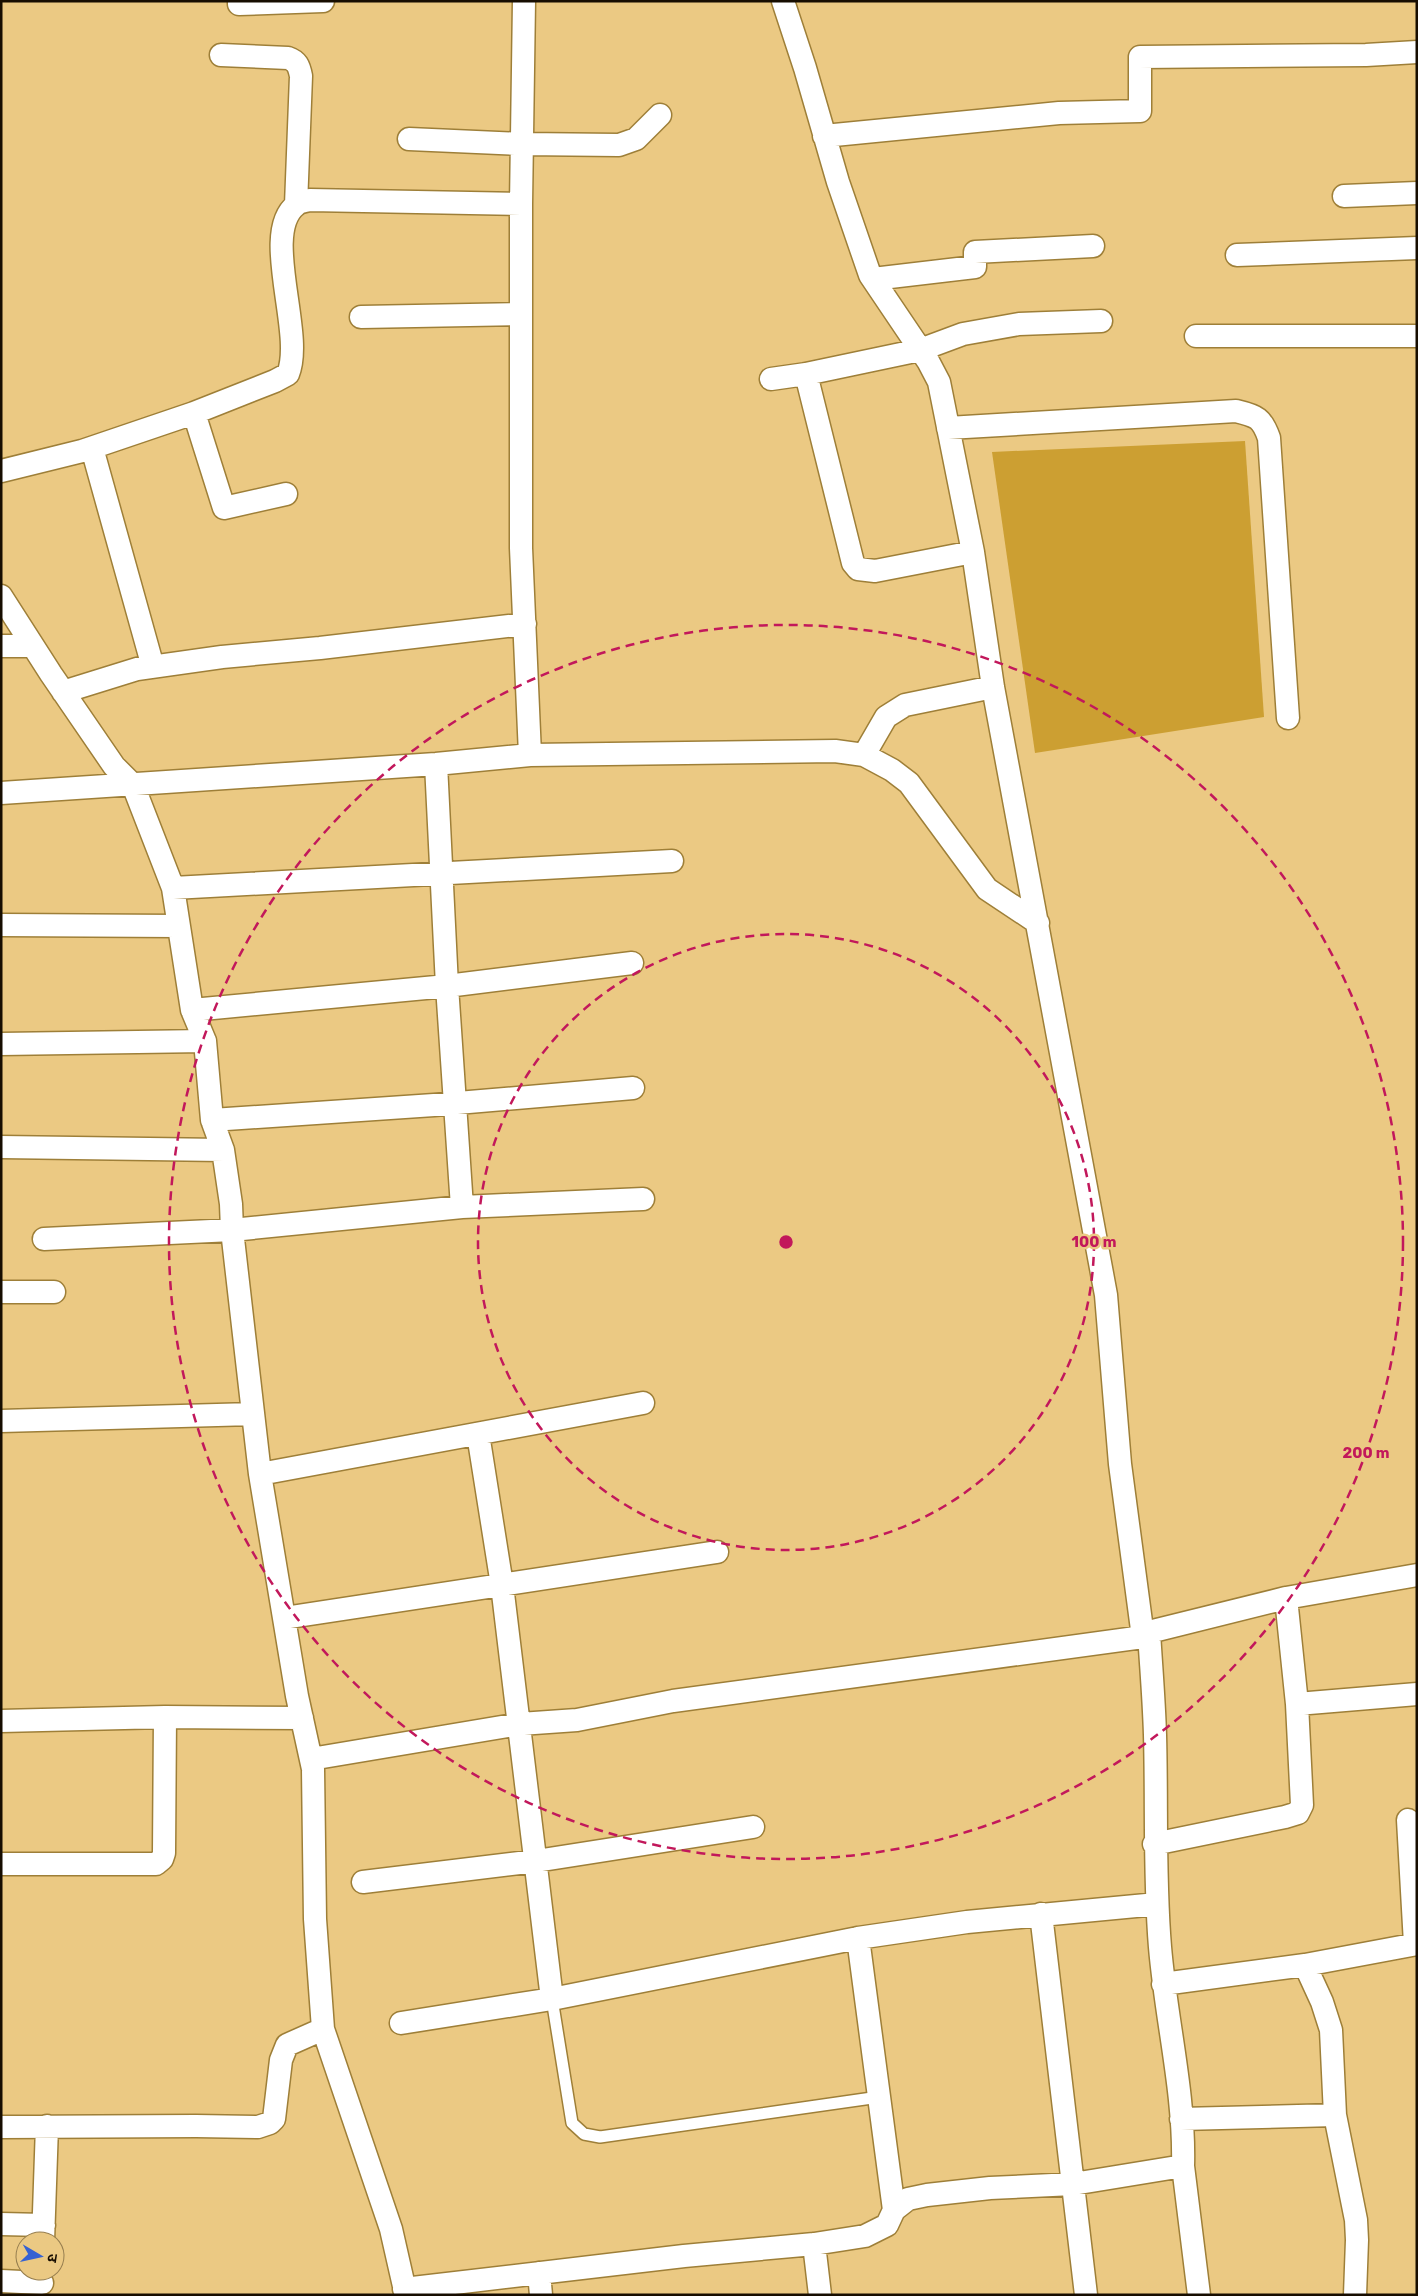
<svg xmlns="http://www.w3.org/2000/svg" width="1418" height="2296" font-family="Rubik,'Noto Sans Devanagari',sans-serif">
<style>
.green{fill:#cc9f32}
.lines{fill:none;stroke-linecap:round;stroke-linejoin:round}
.service-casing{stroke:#9e7f38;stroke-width:14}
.minor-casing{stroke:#9e7f38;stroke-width:25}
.service{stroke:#fff;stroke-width:11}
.minor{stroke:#fff;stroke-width:22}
.ring{fill:none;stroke:#c2185b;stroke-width:2.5;stroke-dasharray:9 6}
.centre{fill:#c2185b;stroke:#ebc983;stroke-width:2.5}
.ring-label{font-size:15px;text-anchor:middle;font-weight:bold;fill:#c2185b;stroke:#ebc983;stroke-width:5;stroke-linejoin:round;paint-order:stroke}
</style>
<rect width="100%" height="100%" fill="#ebc983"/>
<path class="green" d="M1245,441l19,276 -229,36 -43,-301z"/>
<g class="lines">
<g class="service-casing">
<path id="service" d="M552,1999l20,124 12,11 16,3 279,-40"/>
</g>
<g class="minor-casing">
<path id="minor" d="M239,1v3l84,-3
M783,1l22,67 33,114 32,93 58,86 11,21 34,170 20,135 113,608 14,169 23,173
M221,55l67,3c9,3 11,8 13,18l-5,129
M824,136l235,-23 81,-2v-54l226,-2 51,-3
M409,139l113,5 97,1 17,-6 24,-24
M1344,196l73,-3
M1237,255l180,-7
M873,279l102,-12v-15l118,-6
M361,317l160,-3
M1196,336h221
M806,374l47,189 5,6 17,2 98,-19
M771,379l35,-5 114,-24 43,-16 56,-10 82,-3
M194,413l81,-32 13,-7c17,-41 -28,-141 8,-169 3,-3 10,-4 14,-5l211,4
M948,428l288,-17c21,5 26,7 33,27l19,280
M92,448l61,219
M1,471l81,-20 112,-38 30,95 62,-14
M1,596l50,78 63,92 19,19 40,103 19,122 13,31 7,79 11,30 8,54 1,26 28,244 37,222 16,73 2,150 8,110 68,200 15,66
M1,646h32
M63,692l74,-23 85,-12 98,-9 205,-24
M530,755l305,-4 29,4 28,15 17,13 78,106 51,34
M864,755l22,-38 19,-12 88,-18
M436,764l11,222 15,221
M1,793l435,-29 94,-9 -9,-207v-344l3,-203
M173,888l499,-27
M1,925l177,1
M192,1010l255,-24 185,-23
M1,1044l204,-3
M212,1120l222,-15 199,-17
M1,1147l222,3
M44,1239l188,-9 230,-23 181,-8
M1,1292h53
M1,1421l252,-7
M478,1434l24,151 50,414
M260,1474l383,-71
M284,1618l433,-66
M1149,1632c2,34 5,68 6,103 2,71 -1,141 5,212 6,73 25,146 23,219l16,129
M1297,1704l120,-10
M1,1721l164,-4 137,1
M311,1759l209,-35 57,-4 96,-19 470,-64 6,-5 137,-34 131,-23
M1408,1820l7,124
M1154,1844l131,-27 13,-4 4,-8 -5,-101 -11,-106
M1,1864h155l6,-5 2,-6 1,-136
M363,1882l173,-21 217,-34
M1041,1914l45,381
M858,1938l36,272
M1305,1965l17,37 9,28 4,85 21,105 1,20 -2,55
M1163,1984l142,-19 112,-21
M401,2023l151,-24 306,-61 109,-16 190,-18
M1181,2119l154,-4
M1,2127l195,-1 62,1 12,-4 4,-4 7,-59 6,-15 36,-16
M1,2224l43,1
M43,2241l4,-115
M814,2244l6,51
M539,2273l2,22
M1,2281l41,2
M404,2289l280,-33 130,-12 51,-8 22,-11 7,-15 14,-11 19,-4 63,-7 83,-4 110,-18"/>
</g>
<use href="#service" class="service"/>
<use href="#minor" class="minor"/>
</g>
<g class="ring">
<circle cx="786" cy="1242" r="308"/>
<circle cx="786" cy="1242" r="617"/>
</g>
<circle cx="786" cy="1242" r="8" class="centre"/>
<g class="ring-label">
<text x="1094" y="1247">100 m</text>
<text x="1366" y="1458">200 m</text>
</g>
<rect width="1418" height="2296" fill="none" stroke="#170d00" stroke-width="5"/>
<g transform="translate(40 2256) rotate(99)"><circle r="24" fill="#ebc983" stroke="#967e4f"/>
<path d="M0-4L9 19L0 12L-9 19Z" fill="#3662d2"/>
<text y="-8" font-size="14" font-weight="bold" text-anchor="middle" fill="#170d00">उ</text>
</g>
</svg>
